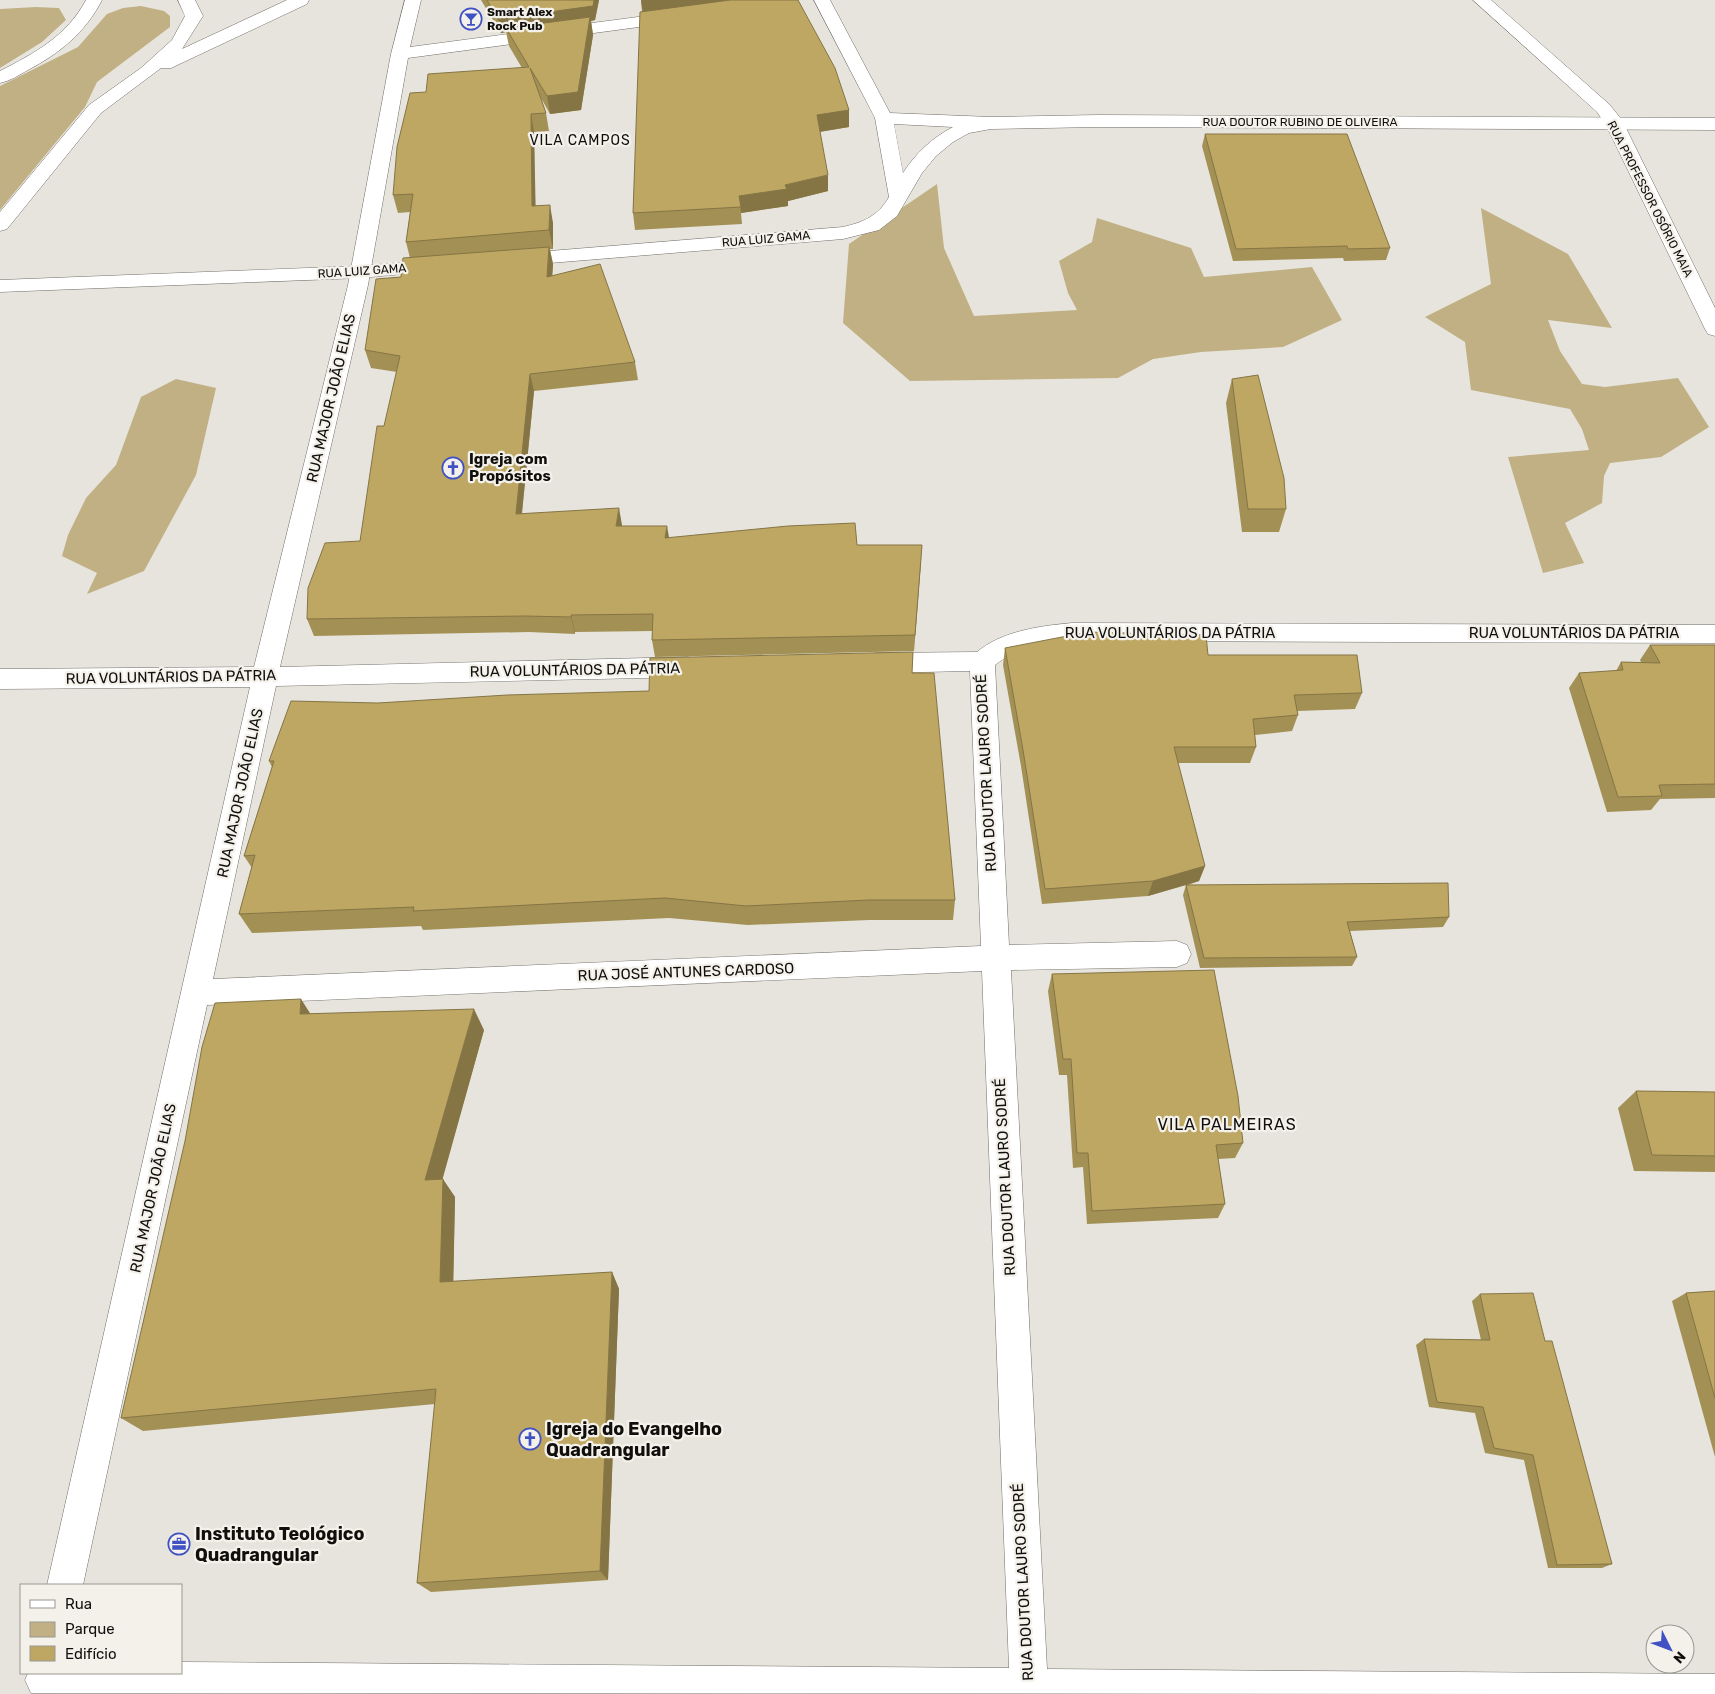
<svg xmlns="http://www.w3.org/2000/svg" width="1715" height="1694" font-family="Rubik,sans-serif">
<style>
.green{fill:#c0b083}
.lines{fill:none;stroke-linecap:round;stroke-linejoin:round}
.minor-casing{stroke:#706e68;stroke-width:1}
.tertiary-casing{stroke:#706e68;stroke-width:1}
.secondary-casing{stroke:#706e68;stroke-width:1}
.minor{fill:#fff;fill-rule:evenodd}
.tertiary{fill:#fff;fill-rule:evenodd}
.secondary{fill:#fff;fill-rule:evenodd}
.wall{fill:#a39055}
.shaded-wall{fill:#857545}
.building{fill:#bea763;stroke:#857545}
.labels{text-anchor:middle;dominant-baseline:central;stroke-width:4.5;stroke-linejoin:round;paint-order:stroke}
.far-poi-label{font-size:12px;font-weight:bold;fill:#100f0d;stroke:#f4f1ea;text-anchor:start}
.far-street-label{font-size:12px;fill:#100f0d;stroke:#f4f1ea}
.far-neighbourhood-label{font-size:14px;letter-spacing:1px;fill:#100f0d;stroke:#f4f1ea}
.street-label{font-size:15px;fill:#100f0d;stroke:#f4f1ea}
.poi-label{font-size:15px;font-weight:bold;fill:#100f0d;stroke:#f4f1ea;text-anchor:start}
.neighbourhood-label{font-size:16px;letter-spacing:1px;fill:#100f0d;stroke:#f4f1ea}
.near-poi-label{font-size:18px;font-weight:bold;fill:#100f0d;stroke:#f4f1ea;text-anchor:start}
</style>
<rect width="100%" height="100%" fill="#e6e4dd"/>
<path class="green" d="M141,6l23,5 6,5v11l-73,55 -12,25 -85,103v-124l78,-39 29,-33 16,-6z
M36,7l23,1 7,12 -24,22 -42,26v-59z
M937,184l7,64 30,68 103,-6 -9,-17 -9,-32 33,-19 5,-24 94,30 13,29 108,-10 30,53 -59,27 -82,5 -48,7 -35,19 -208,3 -67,-58 6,-79z
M1481,208l87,46 44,74 -64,-8 12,31 22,33 23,3 73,-9 31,49 -48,30 -51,6 -6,13 -2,27 -37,20 19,40 -41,10 -35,-116 81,-7 -7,-21 -12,-20 -99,-19 -6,-48 -40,-25 66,-33z
M176,379l40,9 -20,87 -52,96 -57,23 10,-21 -35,-17 6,-21 18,-37 30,-33 25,-68z"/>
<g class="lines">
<g class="minor-casing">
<path id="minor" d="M405,0h16l-11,47 266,-35 6,1 3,4 -3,4 -6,1 -268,36 -40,227 -88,382 408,-10 9,3 4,7 -4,7 -9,3 -412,9 -63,293 768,-33 -11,-275 -94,2 -9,-3 -4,-7 4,-7 9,-3 101,-1c25,-21 63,-26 95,-29l643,2v18l-643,-2c-27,3 -55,6 -77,24l14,280 168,-4 10,4 4,9 -4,9 -10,4 -166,3 36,699 668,5v20l-1684,-1 -6,-13 3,-7h153v-11l828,6 -27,-697 -775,34 -124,580h-36l203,-898 -250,2v-20l254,-2 94,-382 43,-231z
M1473,0h18l118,104 13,16 93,188v28l-7,-2 -3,-5 -99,-204 -9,-13z"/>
</g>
<g class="tertiary-casing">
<path id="tertiary" d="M814,0h16l60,113 101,4 107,-2 617,3v12l-617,-3 -107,2 -22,4 -16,9 -17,14 -14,17 -25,43 -18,14 -36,9 -330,27 -7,-2 -3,-4 3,-4 7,-2 330,-27c21,-5 35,-11 46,-30l-14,-79zM894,124l59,3c-21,11 -37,26 -50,46z
M438,260l7,2 3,4 -3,4 -85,8 -360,14v-12l360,-14z"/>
</g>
<g class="secondary-casing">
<path id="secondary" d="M86,0h16c-17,33 -42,53 -74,70 -9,5 -18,11 -28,13v-12c35,-18 67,-35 86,-71z
M178,0h17l8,16 -21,33 105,-49h22l-2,4 -136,64h-10l-60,45 -94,116 -7,2v-19l89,-107 52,-37 31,-28 13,-24z"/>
</g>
<use href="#minor" class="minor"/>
<use href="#tertiary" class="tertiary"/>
<use href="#secondary" class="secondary"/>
</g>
<path class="wall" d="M481,0h118l-4,20 -4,1 2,14 -12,75 -31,4 -9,-16 5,15 3,18 -15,1 1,74 18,17v26h-3l3,15 -1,12 83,86 3,18 -104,11 -12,123 100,11v1l47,12 188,7 64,16 -7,90 -259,6 -3,-17 1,-9 -78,1v2l-46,-2 -215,4 -7,-17 53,-78 24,-115 13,-54 -26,-4 -6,-18 45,-92 -4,-16 4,-30 -12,1 -5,-18 33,-103 96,-24 -13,-22 -3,-14 -5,1z
M641,0h157l51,127 -29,5 8,59 -40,10v5l-47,7 1,11 -107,6 -2,-17 9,-201z
M1205,134l185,114 -4,12 -42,1 -1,-3 -110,3 -31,-115z
M1232,379l54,130 -7,23h-37l-16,-129z
M1650,645h65v153l-55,1 -9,11 -44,2 -38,-124 10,-15 37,-2 5,-9h20l-1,-2z
M1005,648l203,7 154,38 -7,16 -58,2 1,4 -6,16 -37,4 1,12 -6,16h-72l27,103 -6,15 -11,4 261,32 -6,10 -93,4 7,26 -5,9 -152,2 -17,-73 3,-10 -38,11 -106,8 -21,-138 -18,-101z
M913,652l-1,21 43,227 -2,20h-84l-121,5 -79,-7 -246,12 -2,-4 -169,7 -13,-19 13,-46 -8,-12 28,-89 -3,-6 109,-58 271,-12z
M1052,974l191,169 -8,15 -17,1 7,45 -7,14 -131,6 -4,-57 -10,1 -6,-93h-8l-11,-84z
M310,1014l174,16 -42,149 13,18 -2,85 159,-10 7,17 -11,291 -177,12 -14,-9 18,-179 -292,27 -22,-13z
M1636,1091l79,1v80l-81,-1 -16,-63z
M1715,1291v166l-43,-156 14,-8z
M1480,1294l65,47 67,223 -10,4h-54l-24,-108 -39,-7 -10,-40 -46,-6 -13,-62 8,-6 57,1 -9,-39z"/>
<path class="shaded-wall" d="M594,0h5l-4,20 -4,1 2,14 -12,75 -31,4 -3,-18 -41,-68v4l-5,1 -3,-14z
M641,0h108l-106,14z
M849,110v17l-31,5 -1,-17z
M531,114l3,18 2,92 -4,-18z
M828,175v16l-40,10v5l-47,7 -2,-17z
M550,205l3,18v26l-4,-19z
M549,247l4,17 -2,31 -4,-18z
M530,374l4,17 -14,140 -4,-17z
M619,508l3,17 -3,18 -3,-17z
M667,526l3,17 -5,-5z
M922,545l-1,16 -7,90 1,-16z
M571,615l4,17v2l-4,-17z
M1205,866l-6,15 -51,15 5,-15z
M301,999l14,22 -15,-7z
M474,1009l10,21 -47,169 -12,-19z
M443,1179l12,18 -2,102 -13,-17z
M612,1272l7,17 -11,291 -8,-9z"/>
<path class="building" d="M487,0h107l-1,6 -95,13z
M730,0h68l37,68 14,42 -32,5 11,60 -43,10 2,4 -48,7 2,11 -108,6 7,-201z
M590,17l-12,75 -31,4 -17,-28 16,45 -15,1 1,92 18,-1 -1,25 -143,12 7,-48 -20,1 4,-48 13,-54 16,-1 2,-18 101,-7 -23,-39z
M1205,134h142l43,114 -42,1 -1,-3 -111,3z
M549,247l-2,30 53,-13 35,98 -105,12 -14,140 103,-6 -3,18h51l-2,12 123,-12 67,-3 2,22h65l-7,90 -263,5 1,-26 -82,1v2l-46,-1 -218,3 1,-31 17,-45 35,-2 17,-115h7l16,-70 -35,-6 11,-71 25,-2 2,-19z
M1258,375l26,103 2,31h-38l-16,-130z
M1088,632l118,3 2,20h149l5,38 -68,2 4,20 -45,4 3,28h-82l31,119 -52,15 -108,8 -22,-139 -18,-102z
M1650,645h65v139l-56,1 3,11 -44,1 -39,-124 44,-3 -2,-8 39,1z
M913,652l-1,21h22l21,227h-86l-123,6 -81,-8 -252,13 1,-4 -175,7 16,-59 -11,1 30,-95h-5l22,-60 87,2 129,-8 142,-4 1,-33z
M1448,883l1,34 -102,5 10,35 -153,1 -18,-73z
M1214,970l24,126 5,47 -27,2 9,59 -133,7 -4,-58h-11l-6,-94h-8l-11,-85z
M301,999l-1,15 174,-5 -49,171 18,-1 -3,103 172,-10 -12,299 -183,12 19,-194 -315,29 64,-277 17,-94 13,-44z
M1636,1091l79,1v64l-63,-1z
M1715,1291v107l-29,-105z
M1533,1293l12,48h7l60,223 -55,1 -24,-110 -39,-7 -11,-41 -46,-5 -13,-63 66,1 -10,-46z"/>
<defs>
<g id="bar-ring" transform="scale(1.125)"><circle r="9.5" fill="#f4f1ea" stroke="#3f51c4" stroke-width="1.5"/><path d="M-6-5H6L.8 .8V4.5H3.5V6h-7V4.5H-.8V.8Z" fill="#3f51c4"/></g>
<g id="church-ring" transform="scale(1.125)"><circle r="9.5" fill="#f4f1ea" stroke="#3f51c4" stroke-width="1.5"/><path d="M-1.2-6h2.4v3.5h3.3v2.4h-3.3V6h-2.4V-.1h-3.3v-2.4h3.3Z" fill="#3f51c4"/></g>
<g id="office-ring" transform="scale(1.125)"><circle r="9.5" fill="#f4f1ea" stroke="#3f51c4" stroke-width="1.5"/><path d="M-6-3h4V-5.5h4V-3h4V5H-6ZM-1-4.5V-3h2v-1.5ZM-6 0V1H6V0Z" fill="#3f51c4"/></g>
</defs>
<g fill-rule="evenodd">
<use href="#bar-ring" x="471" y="19"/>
<use href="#church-ring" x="453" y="468"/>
<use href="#church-ring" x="530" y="1439"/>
<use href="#office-ring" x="179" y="1544"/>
</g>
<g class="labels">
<g class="far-poi-label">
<text x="487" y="12">Smart Alex<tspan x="487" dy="14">Rock Pub</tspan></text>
</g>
<g class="far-street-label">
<text x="1300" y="122">RUA DOUTOR RUBINO DE OLIVEIRA</text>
<text transform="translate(1650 199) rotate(63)">RUA PROFESSOR OSÓRIO MAIA</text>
<text transform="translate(766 239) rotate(-5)">RUA LUIZ GAMA</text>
<text transform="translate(362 271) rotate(-4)">RUA LUIZ GAMA</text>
</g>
<g class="far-neighbourhood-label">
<text x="580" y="140">VILA CAMPOS</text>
</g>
<g class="street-label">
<text transform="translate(331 398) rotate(-77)">RUA MAJOR JOÃO ELIAS</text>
<text x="1170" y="633">RUA VOLUNTÁRIOS DA PÁTRIA</text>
<text x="1574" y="633">RUA VOLUNTÁRIOS DA PÁTRIA</text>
<text transform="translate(575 670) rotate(-1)">RUA VOLUNTÁRIOS DA PÁTRIA</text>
<text transform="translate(171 677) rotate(-1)">RUA VOLUNTÁRIOS DA PÁTRIA</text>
<text transform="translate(986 773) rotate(-93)">RUA DOUTOR LAURO SODRÉ</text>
<text transform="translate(240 793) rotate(-78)">RUA MAJOR JOÃO ELIAS</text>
<text transform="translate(686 972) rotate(-2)">RUA JOSÉ ANTUNES CARDOSO</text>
<text transform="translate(1005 1177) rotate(-93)">RUA DOUTOR LAURO SODRÉ</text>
<text transform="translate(153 1188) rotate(-78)">RUA MAJOR JOÃO ELIAS</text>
<text transform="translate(1023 1582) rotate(-93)">RUA DOUTOR LAURO SODRÉ</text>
</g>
<g class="poi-label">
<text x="469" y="459">Igreja com<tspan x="469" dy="17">Propósitos</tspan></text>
</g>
<g class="neighbourhood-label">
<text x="1227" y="1124">VILA PALMEIRAS</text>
</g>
<g class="near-poi-label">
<text x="546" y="1429">Igreja do Evangelho<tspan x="546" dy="21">Quadrangular</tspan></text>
<text x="195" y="1534">Instituto Teológico<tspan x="195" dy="21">Quadrangular</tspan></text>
</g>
</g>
<rect x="20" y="1584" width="162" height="90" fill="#f4f1ea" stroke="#999792"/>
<rect x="30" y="1600" width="25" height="8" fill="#ffffff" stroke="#999792"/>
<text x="65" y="1609" font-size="15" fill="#100f0d">Rua</text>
<rect x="30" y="1622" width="25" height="15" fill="#c0b083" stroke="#999792"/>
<text x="65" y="1634" font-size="15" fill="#100f0d">Parque</text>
<rect x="30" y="1646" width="25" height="15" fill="#bea763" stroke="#999792"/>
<text x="65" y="1659" font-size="15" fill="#100f0d">Edifício</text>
<g transform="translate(1670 1649) rotate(132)"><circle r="24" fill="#f4f1ea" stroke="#999792"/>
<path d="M0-4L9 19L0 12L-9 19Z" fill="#3f51c4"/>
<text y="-8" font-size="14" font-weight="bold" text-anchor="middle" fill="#100f0d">N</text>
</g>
</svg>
